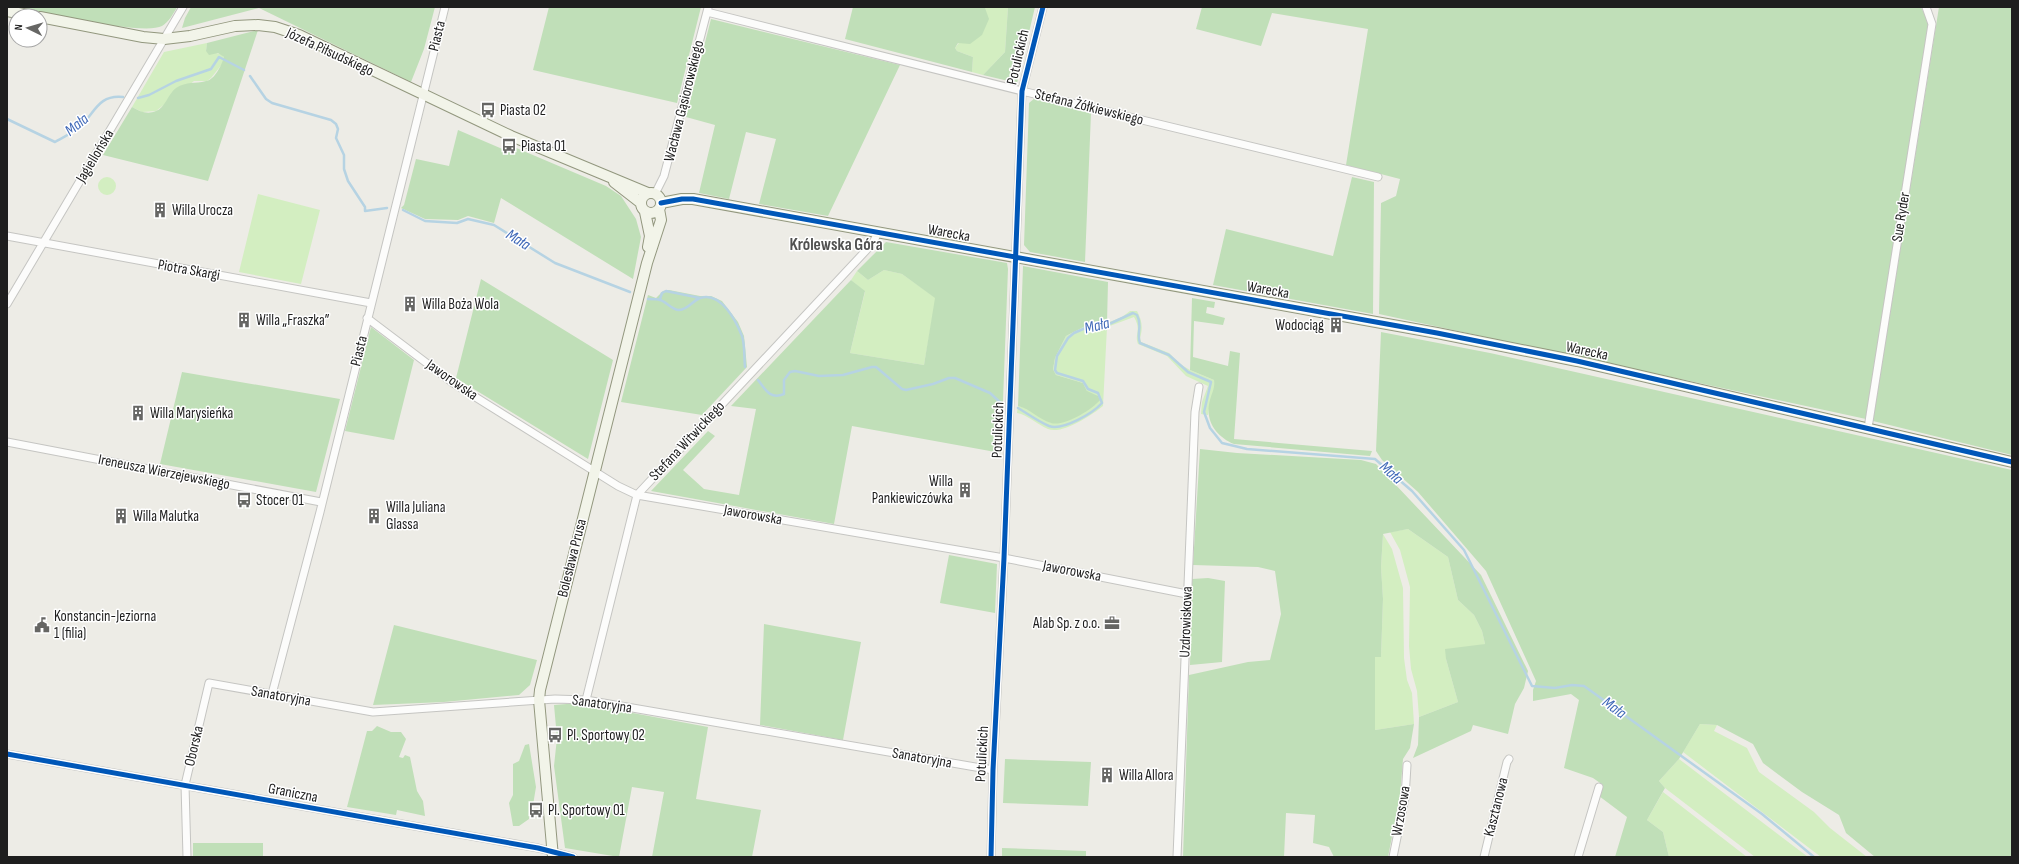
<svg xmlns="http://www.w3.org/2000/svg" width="2019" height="864" font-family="'Sofia Sans Condensed',sans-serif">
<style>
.grass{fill:#d3eec1}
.forest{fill:#c0dfb8}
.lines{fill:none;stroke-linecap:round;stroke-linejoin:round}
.stream{stroke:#b6d3e3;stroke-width:2.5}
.street-casing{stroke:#c5c5c2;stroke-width:9}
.secondary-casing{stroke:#92977e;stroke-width:12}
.street{stroke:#fcfcfb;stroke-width:7}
.secondary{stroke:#f2f4e9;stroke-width:10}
.cycleway-casing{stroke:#fff;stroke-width:8}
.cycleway{stroke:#0057b8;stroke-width:5}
.labels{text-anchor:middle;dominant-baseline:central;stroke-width:3;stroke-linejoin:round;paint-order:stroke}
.street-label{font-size:15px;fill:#1e1e1e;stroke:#fff}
.poi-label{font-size:15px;fill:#1e1e1e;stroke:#fff;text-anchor:start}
.water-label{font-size:16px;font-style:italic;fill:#4069b8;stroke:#fff}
.quarter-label{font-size:17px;font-weight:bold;fill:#515151;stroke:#fff}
</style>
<rect width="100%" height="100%" fill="#edece6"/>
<path class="grass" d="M982,7h26l-3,45 -22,23 -11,-3 1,-15 -16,-6 -2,-3 30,-40z
M207,43l-1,8 15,3 3,3 -1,6 -12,15 -4,3h-13l-38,30 -14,1 -10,-5 32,-55z
M98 186a9 9 0 1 1 18 0a9 9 0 1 1-18 0Z
M258,194l62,16 -19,74 -62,-12z
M884,270l18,4 34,24 -12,67 -74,-12 15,-61 -14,-12 6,-9 11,9z
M1130,311h7c5,9 6,17 3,27l1,4 28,11 11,11 10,6 24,10c2,12 -5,23 -6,35l-7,-1 1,-12 6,-16 -22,-10 -19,-20 -29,-12c-4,-10 4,-13 -4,-27l-27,10 -4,79c-11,9 -41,29 -55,23 -10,-4 -20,-14 -31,-16l1,-7 8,2 25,15 36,-32 -4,-8 -27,-8 -3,-6 2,-11 11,-22 29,-15 12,2 15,-6z
M1408,529l40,28 10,43 16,15 8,16 3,13 -39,15 12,43 -39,15 -2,-26 -6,-22 -2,-23 1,-59 -10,-37 -10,-18z
M1383,534l9,15 11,39 1,70 3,22 5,13 2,31 -39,6v-73h6l2,-58 -2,-32z
M1700,724l17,1 -3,6 33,17 12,24 55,40 16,16 37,29h-46l-138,-105z
M1679,759l129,98h-53l-90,-69 -6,-7z
M1663,792l84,65h-78l-6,-25 -16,-12z"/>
<path class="forest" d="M18,7h159c-3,6 -9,16 -15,19 -19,10 -118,-14 -144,-19z
M191,7h244l-11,42 -13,33 -152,-74 -77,20 3,-10z
M549,7h152l-24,96 -144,-33z
M853,7h129l3,1 4,11 -7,16 -12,9 -12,-1 -3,5 2,3 16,6 -1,15 -127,-33z
M1008,7h27l-18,76 -34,-8 22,-23z
M1202,7h719l8,17 -63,395 -487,-105 2,-111 15,-7 4,-17 -54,-14 22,-136 -96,-16 -11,33 -65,-17z
M1939,7h73v448l-139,-34z
M711,19l189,46 -72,151 -69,-12 17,-65 -30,-7 -17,67 -30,-6 16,-68 -29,-8z
M258,30l-50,151 -105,-26 29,-48c7,4 15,8 24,4 9,-3 12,-17 20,-23 11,-7 19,-4 30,-7 9,-1 16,-17 18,-24l-6,-4 -9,2 -3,-4 1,-8z
M1035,98l56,15 -6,149 -55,-10 -6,-7 5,-142z
M458,130l54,23 2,-6 92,39 15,10 15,23 5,18 -8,42 -132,-81 -7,25 -26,-7 -10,4 -33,-1 -24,-11 3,-3 12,-46 33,7z
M1352,177l22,5 -1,132 -160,-29 13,-56 107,27z
M886,242l121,21 1,6 -7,184 -149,-27 -18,98 -183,-33 57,-60 7,5 -32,34 21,19 35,6 17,-86 -25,-3 120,-126 14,11 -15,62 74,12 11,-67 -33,-24 -18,-4 -16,10 -11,-9z
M1023,266l85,16 -1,41 -12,-2 -29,15 -11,22 -2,11 3,6 27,8 4,8 11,5 2,4c-8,10 -37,27 -49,23 -13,-4 -20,-14 -33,-17z
M481,279l132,81 -25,99 -132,-81z
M669,290l31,6h11l11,5 16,21 6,14 3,31 -45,48 -81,-13 27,-107 8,3 7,-7z
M1192,298l23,4 -1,6 -7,-1 -1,6 19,5 -2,7 -29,-4 -1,36 35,9 2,-15 10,2 -6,86 138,12 -2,5 -136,-12c-17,-7 -30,-23 -24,-44 2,-8 5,-11 4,-20l-24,-10z
M371,327l43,33 -20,80 -49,-9z
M1381,332l109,21 522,117v387h-137l-29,-24 -7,-18 -37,-23 -39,-29 -10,-19 -36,-19 -17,-1 -21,35 -20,22 6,7 -18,32 16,12 6,25h-54l12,-40 -28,-21 4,-11 -10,-7 -29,-10 15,-68 -8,-6 -38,7v-11l3,-9 -50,-110 -68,-79 -36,-32 -6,-9z
M182,372l158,27 -24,93 -156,-28z
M1200,449l37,4 124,7 15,4 105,111 47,96 -4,17 -9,16 -7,30 -35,-9 -2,6 -58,27 5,-13 1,-28 39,-15 -12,-43 -1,-10 40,-5 -3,-13 -8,-16 -16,-15 -10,-43 -40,-28 -25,5 -2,33 2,32 -2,58h-6v73l39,-6 -4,24 -7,11 -3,37 -12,61h-54l-5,-10 -16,-4 2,-28 -29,-2 -2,44h-101l6,-182 59,-13 22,-2 11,-46 -6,-43 -17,-4 -65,-2z
M949,555l48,9 -2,49 -55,-10z
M1208,578l17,3 -3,81 -32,3 2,-86z
M764,624l97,18 -18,98 -83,-15z
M394,625l143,35 -7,25 -11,10 -75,7 -71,3z
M579,703l129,24 -12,72 65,11 -9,47h-100l12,-65 -32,-5 -13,70 -54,-9 -11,-82 3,-28 -3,-33z
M377,726l14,6h10l5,7 -7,18 4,1 2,-3 5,2 7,34 6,10 2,15 -28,-6 -1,5 -49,-8 20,-76h5z
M529,744l7,43 -3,18 -3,3 -1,11 -10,7h-6l-4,-23 4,-8v-31l6,-3 6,-16z
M1005,759l86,3 -3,44 -85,-3z
M193,843h70v14h-70z
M1002,848l84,3v6h-84z"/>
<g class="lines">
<path class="stream" d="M250,76l16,23 6,4 59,17 5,4 2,5 -2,9 8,17v14l4,12 17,26v4l22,-3
M138,98l11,-3 27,-14 35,-12 8,-12 25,13
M7,119l48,23c7,-4 15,-8 22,-13 17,-12 19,-35 46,-32
M403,210l22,11 32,2 11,-4 26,6 61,38 75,29
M648,299c4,0 9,0 12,1 7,2 12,10 19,10 10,-1 13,-9 21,-12 21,-7 36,23 42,38 3,9 2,22 3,31
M660,299l2,-6 4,-2 34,7
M758,380c7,9 12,20 26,14v-14l6,-8 5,-1 24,5 24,-1 29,-8h4l26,22 4,1 27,-6 16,-6h6l35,15 13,12
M1018,408c10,6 21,14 31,18 14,5 44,-13 53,-23l-4,-10 -10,-4 -5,-8 -26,-8 -2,-3 2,-14 11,-18 6,-5 23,-10 10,2 26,-12 4,2c6,11 -1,19 3,28l29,12 19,17 23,10 -7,30 6,16 12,15 25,6 128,10 37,32 52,59 68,136 23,2 17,-3 12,1 178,128 52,43"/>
<g class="street-casing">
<path id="street" d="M707,12l315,79 356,86
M655,194l9,-18 44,-168
M7,236l364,67
M7,304l176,-297
M367,318l86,65 165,103 19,9 367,63 183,36
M1868,428l64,-404 -6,-17
M7,442l314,60
M272,694l48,-182 125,-505
M586,700l51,-205 236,-252 5,-11
M7,754l531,94 35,9
M187,857l-2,-72 24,-102 164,29 182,-13 31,1 407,70
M991,857l2,-87 11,-212 18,-467 21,-84
M1177,857l18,-445 4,-25
M1393,857l12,-59 2,-33
M1484,857l23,-95 2,-3
M1578,857l21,-70"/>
</g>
<g class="secondary-casing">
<path id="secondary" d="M7,11l27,5
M40,17l103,20 21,2 26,-3 45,-10 23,-1 17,2 24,8 212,101 137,57
M614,182l27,21
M641 203a10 10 0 1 1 20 0a10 10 0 1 1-20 0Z
M661,203l21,-4h11l744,134 140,28 435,101
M645,212l5,24 -2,11
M553,857l-14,-157 1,-10 107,-427 14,-43 -2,-11"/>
</g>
<use href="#street" class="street"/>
<use href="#secondary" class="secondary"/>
<g class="cycleway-casing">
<path id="cycleway" d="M661,203l21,-4h11l744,134 140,28 435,101
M7,754l531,94 35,9
M991,857l2,-87 11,-212 18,-467 21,-84"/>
</g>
<use href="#cycleway" class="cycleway"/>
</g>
<defs>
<g id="bus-bare" transform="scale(1.2)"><path d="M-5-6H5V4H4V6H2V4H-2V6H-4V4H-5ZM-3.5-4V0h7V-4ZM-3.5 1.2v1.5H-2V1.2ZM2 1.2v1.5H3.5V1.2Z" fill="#666664" stroke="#fff" stroke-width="2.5" paint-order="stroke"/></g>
<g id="building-bare" transform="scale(1.2)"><path d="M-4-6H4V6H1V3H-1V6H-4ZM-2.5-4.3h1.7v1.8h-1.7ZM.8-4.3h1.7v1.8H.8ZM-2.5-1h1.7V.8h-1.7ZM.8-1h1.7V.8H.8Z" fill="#666664" stroke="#fff" stroke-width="2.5" paint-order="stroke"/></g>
<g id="office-bare" transform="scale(1.2)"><path d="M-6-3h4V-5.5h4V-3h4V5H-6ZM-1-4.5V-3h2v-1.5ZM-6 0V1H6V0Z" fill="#666664" stroke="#fff" stroke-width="2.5" paint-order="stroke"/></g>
<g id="civic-bare" transform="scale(1.2)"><path d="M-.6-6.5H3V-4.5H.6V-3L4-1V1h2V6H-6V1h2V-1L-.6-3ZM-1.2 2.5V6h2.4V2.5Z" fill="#666664" stroke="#fff" stroke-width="2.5" paint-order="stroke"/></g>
</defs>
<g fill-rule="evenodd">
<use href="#bus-bare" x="488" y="110"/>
<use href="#bus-bare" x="509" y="146"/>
<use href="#building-bare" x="160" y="210"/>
<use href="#building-bare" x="410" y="304"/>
<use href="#building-bare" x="244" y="320"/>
<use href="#building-bare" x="1336" y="325"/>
<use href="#building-bare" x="138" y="413"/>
<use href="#building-bare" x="965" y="490"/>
<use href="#bus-bare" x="244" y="500"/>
<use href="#building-bare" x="121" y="516"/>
<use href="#building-bare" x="374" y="516"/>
<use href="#office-bare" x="1112" y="623"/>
<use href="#civic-bare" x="42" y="625"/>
<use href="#bus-bare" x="555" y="735"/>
<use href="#building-bare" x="1107" y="775"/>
<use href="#bus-bare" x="536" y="810"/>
</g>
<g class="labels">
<g class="street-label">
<text transform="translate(437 36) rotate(-76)">Piasta</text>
<text transform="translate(330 52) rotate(25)">Józefa Piłsudskiego</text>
<text transform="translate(1018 57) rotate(-77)">Potulickich</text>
<text transform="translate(684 101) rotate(-76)">Wacława Gąsiorowskiego</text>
<text transform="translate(1089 107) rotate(14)">Stefana Żółkiewskiego</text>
<text transform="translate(95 156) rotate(-59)">Jagiellońska</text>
<text transform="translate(1901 217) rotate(-81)">Sue Ryder</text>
<text transform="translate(949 233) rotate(10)">Warecka</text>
<text transform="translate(189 270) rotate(10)">Piotra Skargi</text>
<text transform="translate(1268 290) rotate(10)">Warecka</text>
<text transform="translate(359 351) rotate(-76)">Piasta</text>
<text transform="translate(1587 351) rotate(12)">Warecka</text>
<text transform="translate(452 380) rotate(35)">Jaworowska</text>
<text transform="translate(998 430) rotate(-88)">Potulickich</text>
<text transform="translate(687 441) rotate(-47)">Stefana Witwickiego</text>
<text transform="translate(164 472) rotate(11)">Ireneusza Wierzejewskiego</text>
<text transform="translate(753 515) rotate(10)">Jaworowska</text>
<text transform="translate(572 558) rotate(-76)">Bolesława Prusa</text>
<text transform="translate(1072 571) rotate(11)">Jaworowska</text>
<text transform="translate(1186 622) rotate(-88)">Uzdrowiskowa</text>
<text transform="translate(281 696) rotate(10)">Sanatoryjna</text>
<text transform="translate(602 704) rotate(8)">Sanatoryjna</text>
<text transform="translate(194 746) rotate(-77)">Oborska</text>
<text transform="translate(982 754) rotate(-87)">Potulickich</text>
<text transform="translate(922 758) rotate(10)">Sanatoryjna</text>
<text transform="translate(293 793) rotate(11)">Graniczna</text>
<text transform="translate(1496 807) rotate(-76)">Kasztanowa</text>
<text transform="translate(1401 811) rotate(-80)">Wrzosowa</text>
</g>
<g class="poi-label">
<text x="500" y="110">Piasta 02</text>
<text x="521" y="146">Piasta 01</text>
<text x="172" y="210">Willa Urocza</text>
<text x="422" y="304">Willa Boża Wola</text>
<text x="256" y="320">Willa „Fraszka”</text>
<text x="1324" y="325" text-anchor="end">Wodociąg</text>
<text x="150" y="413">Willa Marysieńka</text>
<text x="953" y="481" text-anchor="end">Willa<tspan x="953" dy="17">Pankiewiczówka</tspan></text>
<text x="256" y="500">Stocer 01</text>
<text x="386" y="507">Willa Juliana<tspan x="386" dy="17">Glassa</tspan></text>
<text x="133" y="516">Willa Malutka</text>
<text x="54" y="616">Konstancin-Jeziorna<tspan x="54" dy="17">1 (filia)</tspan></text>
<text x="1100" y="623" text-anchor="end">Alab Sp. z o.o.</text>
<text x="567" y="735">Pl. Sportowy 02</text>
<text x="1119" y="775">Willa Allora</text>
<text x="548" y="810">Pl. Sportowy 01</text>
</g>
<g class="water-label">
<text transform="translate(77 125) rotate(-39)">Mała</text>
<text transform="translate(518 240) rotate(32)">Mała</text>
<text transform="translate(1097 326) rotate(-14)">Mała</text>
<text transform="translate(1391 473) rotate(42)">Mała</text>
<text transform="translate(1614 708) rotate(36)">Mała</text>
</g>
<g class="quarter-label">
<text x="836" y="245">Królewska Góra</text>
</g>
</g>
<rect width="2019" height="864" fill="none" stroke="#1e1e1e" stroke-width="16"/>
<g transform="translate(28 28) rotate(275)"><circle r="19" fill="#ffffff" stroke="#a5a5a5"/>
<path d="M0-3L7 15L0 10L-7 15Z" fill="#666664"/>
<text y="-6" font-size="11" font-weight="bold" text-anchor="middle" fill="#1e1e1e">N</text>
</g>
</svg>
